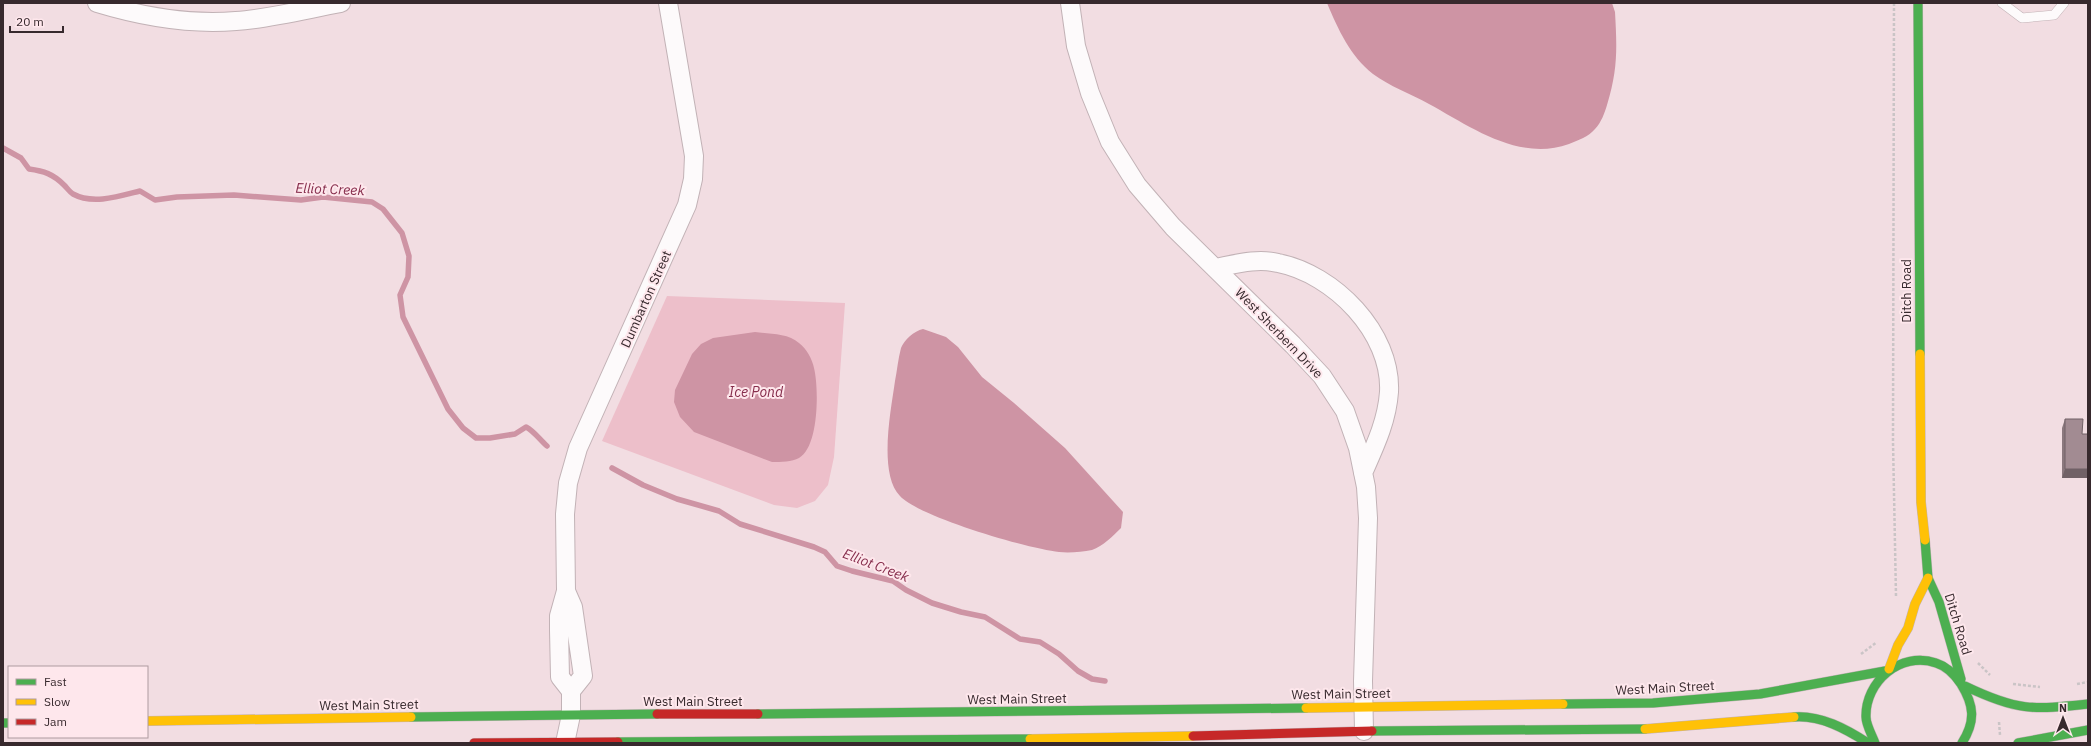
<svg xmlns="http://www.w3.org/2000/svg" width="2091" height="746" font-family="'IBM Plex Sans',sans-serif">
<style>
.green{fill:#edbfca}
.water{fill:#ce94a4}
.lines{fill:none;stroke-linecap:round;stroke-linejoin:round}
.stream{stroke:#ce94a4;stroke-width:5.5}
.lane-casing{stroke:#c2b2b6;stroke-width:10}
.street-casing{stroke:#c2b2b6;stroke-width:20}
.fast-casing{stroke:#c2b2b6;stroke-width:10}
.slow-casing{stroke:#c2b2b6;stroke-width:10}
.jam-casing{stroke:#c2b2b6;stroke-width:10}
.path{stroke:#cac4c6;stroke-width:2.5;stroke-dasharray:3 2;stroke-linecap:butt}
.lane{stroke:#fdfafb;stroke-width:9}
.street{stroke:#fdfafb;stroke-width:18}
.fast{stroke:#4caf50;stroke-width:9}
.slow{stroke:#ffc107;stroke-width:9}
.jam{stroke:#c62828;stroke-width:9}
.wall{fill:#8b787e}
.shaded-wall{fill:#716166}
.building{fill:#a28b92;stroke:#716166}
.labels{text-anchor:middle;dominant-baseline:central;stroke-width:4;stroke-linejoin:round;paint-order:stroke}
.street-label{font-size:13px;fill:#37292d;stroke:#fee7ec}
.water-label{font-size:14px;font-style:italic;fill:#862d4c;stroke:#fee7ec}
</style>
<rect width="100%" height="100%" fill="#f2dde2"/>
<path class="green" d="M667,296l178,7 -11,154 -6,28 -13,16 -18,7 -23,-3 -172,-64z"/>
<path class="water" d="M1327,3h285l3,9c2,36 3,57 -8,93 -2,7 -6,18 -12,24 -7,8 -16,11 -26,15 -50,18 -98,-17 -140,-40 -18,-10 -40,-18 -56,-30 -23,-18 -35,-45 -46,-71z
M923,329l23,8 12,10 24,30 32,26 51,45 58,64 -2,16c-8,8 -18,18 -29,22 -10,2 -23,3 -33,2 -30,-3 -140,-35 -159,-56 -22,-23 -9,-86 -5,-115 2,-10 3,-22 6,-33 3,-8 13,-17 22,-19z
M755,332c14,2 33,1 44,11 8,6 13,16 15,25 5,20 5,79 -15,90 -7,4 -18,4 -27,4l-78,-30 -14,-15 -6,-15 1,-12 17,-36 9,-10 12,-6z"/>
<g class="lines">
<path class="stream" d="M3,148l18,10 8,11c15,2 24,5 35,16 3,3 6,7 9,9 20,11 47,2 67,-3l15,9 22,-3 57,-2 67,5 22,-3 49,5 11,7 19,24 7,23 -1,21 -8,18 3,22 45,92 15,19 13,10h14l25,-4 11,-7c8,4 14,13 21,19
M612,468l31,17 34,14 42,12 21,13 74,23 11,5 12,14 15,5 41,10 13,9 26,13 29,9 24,5 35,22 20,3 19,12 19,17 14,8 13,2"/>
<g class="lane-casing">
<path id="lane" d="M2002,3l20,15 32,-3 10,-12"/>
</g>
<g class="street-casing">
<path id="street" d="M97,3c46,14 91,22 139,18 33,-2 72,-12 105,-18
M1070,3l6,43 14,47 20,49 27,43 36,42 120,118 29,31 23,35 13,37 8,39 2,31 -5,163 1,50
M1215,268c21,-4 42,-10 63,-5 56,11 114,70 111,129 -2,29 -14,54 -26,81
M566,591l7,16 10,69 -12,15
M565,743l6,-28v-24l-11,-14 -1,-47v-14l7,-25 -1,-77 3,-31 10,-35 109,-243 6,-26 1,-23 -26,-153"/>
</g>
<g class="fast-casing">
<path id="fast" d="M1918,3l2,351
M1925,540l3,38 11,24 22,77
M1965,686c52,25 67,24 123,18
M1563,704l90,-1 107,-9 125,-23
M758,714l548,-6
M411,717l246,-3
M1794,717c27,-2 52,12 74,26
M3,723h6
M1372,731l273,-2
M618,742l412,-3
M1875,743c-3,-8 -9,-18 -9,-26 -1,-35 34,-66 70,-54 10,3 19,12 25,21 13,21 15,37 1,59
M2018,743l70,-13"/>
</g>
<g class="slow-casing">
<path id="slow" d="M1920,354l1,148 4,38
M1889,669l9,-24 10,-17 7,-24 13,-26
M1306,708l257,-4
M147,721l264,-4
M1645,729l149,-12
M1030,739l163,-3"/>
</g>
<g class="jam-casing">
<path id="jam" d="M657,714h101
M1193,736l179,-5
M474,743l144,-1"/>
</g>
<path class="path" d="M1894,3l-1,438 3,155
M1861,654l16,-12
M1978,663l12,12
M2013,684l27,3
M2077,684l11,-2
M1999,722l1,13"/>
<use href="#lane" class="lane"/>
<use href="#street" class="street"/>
<use href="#fast" class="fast"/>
<use href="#slow" class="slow"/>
<use href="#jam" class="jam"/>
</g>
<path class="wall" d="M2065,419l17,15h6v44h-26v-50z"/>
<path class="shaded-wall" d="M2065,469h23v9h-26z"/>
<path class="building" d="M2065,419h18l-1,15h6v35h-23z"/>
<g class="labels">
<g class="street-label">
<text transform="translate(1906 291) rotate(-90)">Ditch Road</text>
<text transform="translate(646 299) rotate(-66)">Dumbarton Street</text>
<text transform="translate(1279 333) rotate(46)">West Sherbern Drive</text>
<text transform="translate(1958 624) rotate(73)">Ditch Road</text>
<text transform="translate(1665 688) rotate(-3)">West Main Street</text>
<text transform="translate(1341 694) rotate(-1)">West Main Street</text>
<text transform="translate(1017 699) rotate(-1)">West Main Street</text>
<text x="693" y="701">West Main Street</text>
<text transform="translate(369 705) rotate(-1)">West Main Street</text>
</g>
<g class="water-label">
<text transform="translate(330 189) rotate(2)">Elliot Creek</text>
<text x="756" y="392">Ice Pond</text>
<text transform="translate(876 565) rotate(21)">Elliot Creek</text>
</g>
</g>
<rect width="2091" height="746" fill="none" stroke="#37292d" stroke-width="8"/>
<rect x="8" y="666" width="140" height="72" fill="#fee7ec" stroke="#ae9ba0"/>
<rect x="16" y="679" width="20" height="6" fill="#4caf50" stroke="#ae9ba0"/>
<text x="44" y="686" font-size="12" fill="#37292d">Fast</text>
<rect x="16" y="699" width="20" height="6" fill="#ffc107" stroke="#ae9ba0"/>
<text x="44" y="706" font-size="12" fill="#37292d">Slow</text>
<rect x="16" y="719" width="20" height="6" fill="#c62828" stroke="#ae9ba0"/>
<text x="44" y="726" font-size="12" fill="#37292d">Jam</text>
<g transform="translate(2063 718)" stroke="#fee7ec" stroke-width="3" paint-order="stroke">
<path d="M0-3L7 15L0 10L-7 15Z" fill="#37292d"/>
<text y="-6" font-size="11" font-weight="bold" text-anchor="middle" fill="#37292d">N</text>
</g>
<path d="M10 26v6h53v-6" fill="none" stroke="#37292d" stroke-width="2"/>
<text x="16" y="26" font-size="12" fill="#37292d" stroke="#fee7ec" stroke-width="3" paint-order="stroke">20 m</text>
</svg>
